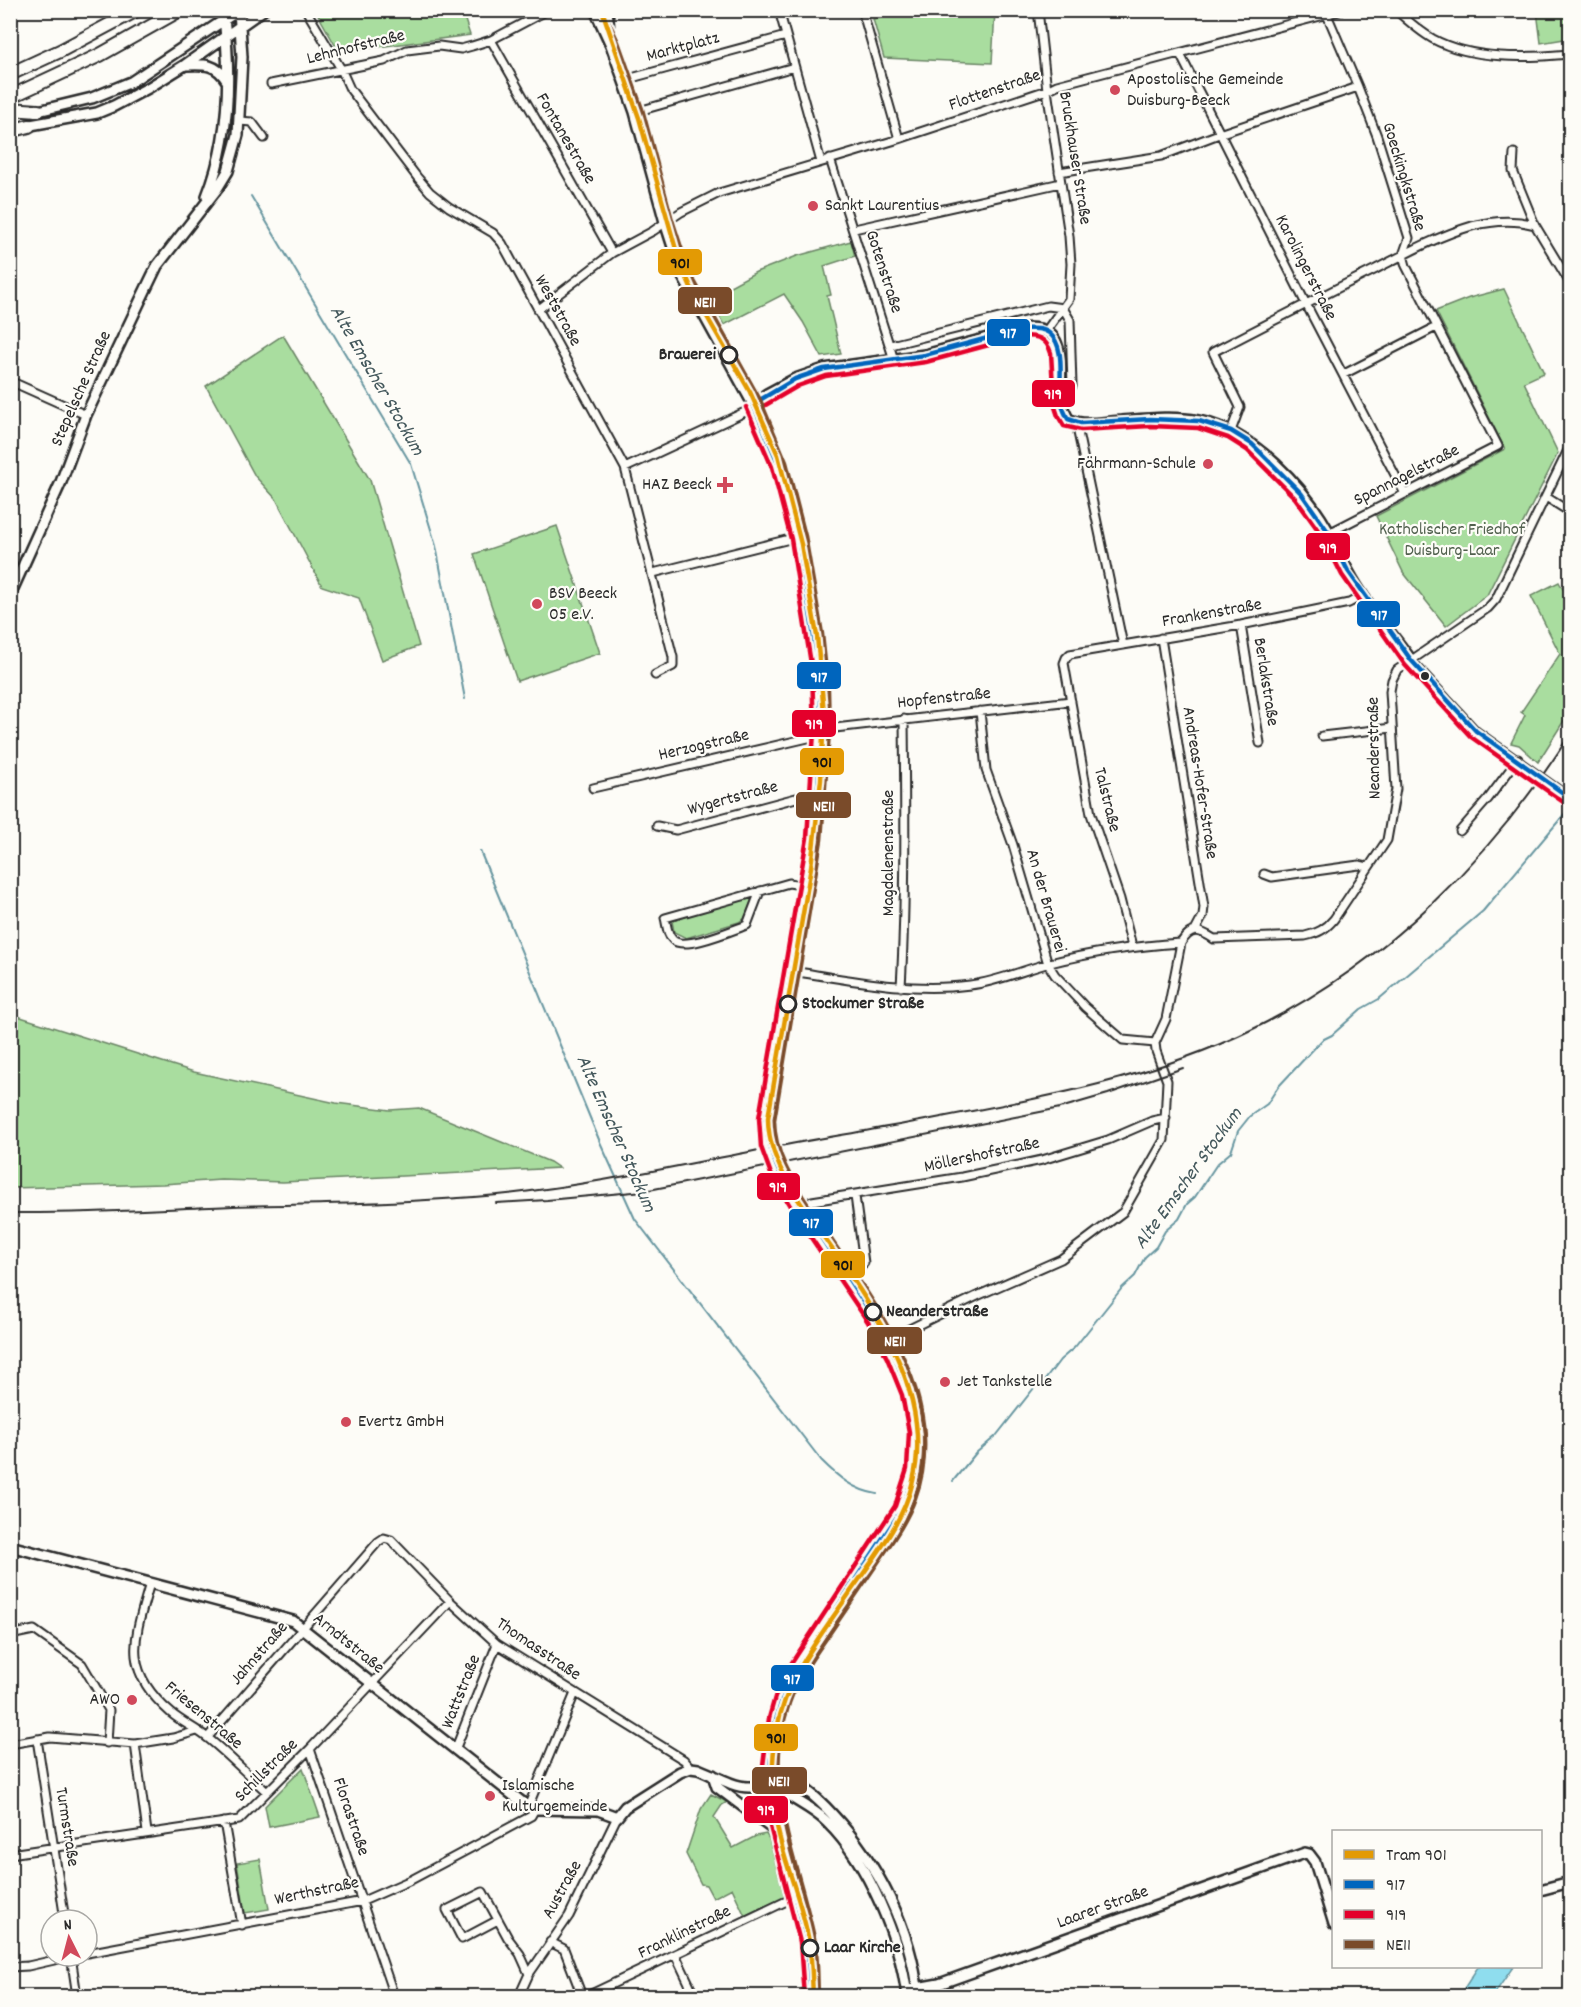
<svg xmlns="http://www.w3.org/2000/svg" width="1581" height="2007" font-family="Dekko,sans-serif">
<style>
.green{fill:#a9dd9f;stroke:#6a8465;stroke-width:1.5}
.water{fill:#8fddee;stroke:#6796a0;stroke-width:1.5}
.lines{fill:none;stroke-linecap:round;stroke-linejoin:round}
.stream{stroke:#6796a0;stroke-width:2}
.secondary-tunnel{stroke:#d3d2ce;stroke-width:9;stroke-dasharray:9 4.5;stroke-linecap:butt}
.street-casing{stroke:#2b2b2b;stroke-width:11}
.secondary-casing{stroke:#2b2b2b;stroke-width:14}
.highway-casing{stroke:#2b2b2b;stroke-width:16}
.street{stroke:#fdfcf7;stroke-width:7}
.secondary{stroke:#fdfcf7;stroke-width:9}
.highway{stroke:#fdfcf7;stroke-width:12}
.rail{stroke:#2b2b2b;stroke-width:2}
.bus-1-casing{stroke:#fdfcf7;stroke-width:9}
.bus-2-casing{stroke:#fdfcf7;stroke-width:9}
.bus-3-casing{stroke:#fdfcf7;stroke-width:9}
.bus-1{stroke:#0065bd;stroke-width:4.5}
.bus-2{stroke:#e4002b;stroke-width:4.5}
.bus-3{stroke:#7a4b2a;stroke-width:4.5}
.tram-1-casing{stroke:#fdfcf7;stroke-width:9}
.tram-1{stroke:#e39a04;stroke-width:4.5}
.poi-dot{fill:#d1495b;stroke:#fdfcf7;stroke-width:2}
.stop-dot{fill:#fdfcf7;stroke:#2b2b2b;stroke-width:3}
.bus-dot{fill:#2b2b2b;stroke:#fdfcf7;stroke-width:2}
.labels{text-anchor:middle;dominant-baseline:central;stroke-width:4.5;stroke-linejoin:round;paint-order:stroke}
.street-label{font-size:18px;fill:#2b2b2b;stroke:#fdfcf7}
.poi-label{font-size:18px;fill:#2b2b2b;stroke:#fdfcf7;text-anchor:start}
.stop-label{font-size:18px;font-weight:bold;fill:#2b2b2b;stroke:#fdfcf7;text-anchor:start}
.park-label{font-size:18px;fill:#51604e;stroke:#fdfcf7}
.water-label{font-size:20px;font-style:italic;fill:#44585c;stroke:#fdfcf7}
.line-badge{stroke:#fdfcf7;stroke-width:2}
.badge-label{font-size:16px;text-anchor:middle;font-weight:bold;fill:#fff}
.pale-badge-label{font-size:16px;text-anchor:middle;font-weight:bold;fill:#111}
</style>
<rect width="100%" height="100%" fill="#fdfcf7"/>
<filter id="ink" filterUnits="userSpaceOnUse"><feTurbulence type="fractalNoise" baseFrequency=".0167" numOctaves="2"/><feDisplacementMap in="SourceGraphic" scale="12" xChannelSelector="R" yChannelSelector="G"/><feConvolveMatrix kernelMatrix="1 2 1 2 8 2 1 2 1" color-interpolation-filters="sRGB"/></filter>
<g filter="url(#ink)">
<path class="green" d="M316,11h146l8,24 -131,17z
M881,11h114l-3,52 -108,-5 -11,-39 8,-2z
M1537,11h33v27l-29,5z
M851,241l4,15 -31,10 7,29 -4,1 14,58 -19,3 -19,-35 -19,-28 -60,31 -16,-27 48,-26 41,-16z
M1504,289l40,84 -20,9 34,71 -71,142 -41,31 -43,-54 -27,-56 129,-67 -69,-138 33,-13z
M283,335l87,145 49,166 -37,14 -23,-62 -37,-12 -46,-87 -21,-23 -49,-90z
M557,526l43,127 -83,28 -43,-127z
M1559,582l4,7 7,5v117l-32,51 -19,-17 -8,-2 14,-28 -4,-3 39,-58 -29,-58z
M754,895l-10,24 -5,3 -53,16 -12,-6 -2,-11z
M11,1014l183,58 142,31 54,7 29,-2 131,54 9,6 -276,14 -62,-2 -58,4 -152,4z
M303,1768l17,49 -51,10 -4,-21z
M711,1794l16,8 -5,3 -8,12 19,31 23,-12 10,-2 3,5 16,60 -11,3 -29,14 -13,-28 -19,10 -7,-13 -5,-1 -15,-30 15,-45z
M260,1859l9,50 -24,4 -8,-50z"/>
<path class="water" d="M1478,1967v-1l35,1 -20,29h-27l-5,-3z"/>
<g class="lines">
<path class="stream" d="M251,196l160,268 25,82 29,153
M480,851l120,291 35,77 186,241c17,17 32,30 56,34
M953,1481l23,-28 20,-17 38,-48 11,-8 15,-20 15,-13 47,-59 13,-12 10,-19 11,-10 9,-16 14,-12 8,-15 8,-7 22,-33 14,-12 7,-21 12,-15 17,-12 11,-17 44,-47 10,-5 29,-26 18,-10 104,-88 84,-100"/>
<path class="secondary-tunnel" d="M766,1132l2,15 10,23"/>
<g class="street-casing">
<path id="street" d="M306,10l35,59 9,20 67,88 13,15 19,15 44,26 9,10 123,225 48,189v9l-18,9
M779,10l42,152
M862,10l37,129
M1038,10l9,80 22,146 2,28 -2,35 -23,32
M1325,10l33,77 19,49 32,102 -6,17 3,11 92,180 -169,87
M1396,10c12,11 23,21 37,29 39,21 94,19 137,15
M491,40l121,213
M1180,54l126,250 99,190
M624,80l162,-44
M271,84l113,-23 23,-11 32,-4 22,3 11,-3 19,-6 57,-30
M635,112l159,-45
M239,121l13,1 12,16
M1514,153l-1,18 22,54 35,58
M830,159l64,201
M1059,172l102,-16 58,-22 139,-47
M854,229l207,-46
M539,309l73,-56 41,-22 28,-19 38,-19 180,-54 148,-49 10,-5 286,-75
M891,345l157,-39 15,2 7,12 2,66 -11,3
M1344,374l92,-47
M10,381l76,34
M1076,423l47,222
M1231,431l9,-24 -27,-55c54,-28 108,-56 163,-83 31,-16 62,-33 96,-43 20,-5 42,-7 63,-1
M625,468l120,-56 8,-8
M1546,497l24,15
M653,573l145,-36
M1241,625l19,118
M1161,638l43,269 -1,9 -8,15
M1411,660l65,71 94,67
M980,711l6,59 27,75 35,119 7,11 30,32 38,33 32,3
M1322,736l70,-8
M593,788l215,-50 27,-10 236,-27
M657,826l19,4 120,-32 21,1
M1460,831l28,-32 30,-40
M1264,874l8,3 87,-12 9,2
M760,891l-13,34c-15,5 -62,26 -74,15 -6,-5 -6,-15 -8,-22l110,-31 14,-4 18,3
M1132,946l-12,-47 -29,-85 -27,-151 2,-5 4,-4 171,-29 108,-22 15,-8
M792,971c58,9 119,22 178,14 27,-3 53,-15 80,-22 43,-11 86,-17 131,-20
M901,987c5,-90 4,-179 3,-268
M800,1207l12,-6 150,-24 80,-17 66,-20 44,-19 14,-3
M847,1278l17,-15 -9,-67
M887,1340l90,-44 84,-37 62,-47 41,-72 3,-59 -11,-30 -1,-8 11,-24 15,-76c10,-17 19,-13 33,-4l91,-3c13,-3 21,-7 29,-17l53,-79 9,-51 -6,-98 2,-11 5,-10 91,-62 8,-9 74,-153
M150,1583c-16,56 -29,87 21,130 12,10 26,16 38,26 20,16 39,36 58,53
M10,1635l24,-5 48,34 27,46 -2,33
M208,1737l170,-195 6,-4 7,2 59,61 47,43 187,116 7,8
M37,1739l28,181
M10,1744l40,-7 85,7 38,-6 24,-7
M135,1744l12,88
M310,1749l84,247
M455,1750l42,-106
M771,1781c1,40 14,76 25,114 10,33 14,67 15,101
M528,1807l47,-114
M224,1822l18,103
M10,1854l229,-34 71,-71 140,-148
M498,1920l-36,19 -15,-29 36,-18 25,46 12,16 9,20
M550,1942l14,7 18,47
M87,1953l276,-52 48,-21 120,-64 4,-7
M71,1956l6,40
M676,1956l19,40
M10,1967l18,-1 44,-10
M519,1996l10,-22 40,-58 48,-99
M587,1996l210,-100"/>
</g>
<g class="secondary-casing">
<path id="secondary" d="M595,10l16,35 24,67 30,110 17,53 71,129 26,61 19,72 17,98 6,56 1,41 -8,107 -48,280v13
M607,10l3,30
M185,65c19,-1 31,-2 42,16
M34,112l58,-14 39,-16 108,-72
M25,126l72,-13 17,-7 34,-18 37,-23 78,-55
M207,196c23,-57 24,-125 16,-186
M753,404l14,-10 28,-15 29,-10 101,-14 96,-26c51,-8 36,42 40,73 1,6 4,11 7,17 17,8 36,3 54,2 25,-2 52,-5 77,0 55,11 105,66 131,113 6,12 11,25 18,37 17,32 42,60 63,89
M10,595l51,-113 25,-67 56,-118 15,-31 60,-77 11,-18 10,-36 4,-78 -3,-47
M10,1546l283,75 235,186 7,2 63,1 19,7 8,-10 55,-35 11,-4 7,1c16,6 34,18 51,18 14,1 25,-11 40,-6 16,5 32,21 43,33 46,49 79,115 86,182
M713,1775l4,12 61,46
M771,1781c-1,-40 7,-77 26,-113l100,-148 14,-34 6,-41 -5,-42 -16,-45 -23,-39 -95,-149
M771,1781c15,17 39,24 56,41 42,41 73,117 80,174
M1540,1890l30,-8
M906,1990l33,-6 366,-131 4,1 6,8 19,62"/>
</g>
<g class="highway-casing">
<path id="highway" d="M10,74l50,-23 77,-41
M10,97l90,-42 80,-45
M10,109l28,2
M10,131l19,-5"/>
</g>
<use href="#street" class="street"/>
<use href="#secondary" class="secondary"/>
<use href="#highway" class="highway"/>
<path class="rail" d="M496,1203l51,-3 97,-9 416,-83 48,-14 75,-26
M10,1213c74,1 149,-4 223,-7 88,-2 177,-3 265,-11 88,-9 174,-28 261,-45 44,-9 90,-16 134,-24 121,-23 252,-43 362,-98 131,-65 238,-171 315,-294"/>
<g class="bus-1-casing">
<path id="bus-1" d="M753,404l26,61 19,72 21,132 3,63 -8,107 -48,280c1,24 7,43 19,64l90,136 19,36 15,38 7,38 -1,39 -13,39 -105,159 -15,32 -6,20 -6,46 3,44 34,131 4,55
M753,404l42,-25 29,-10 101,-14 96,-26c9,0 20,-2 28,4 18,14 9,49 12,68 1,7 4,12 7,18l13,4 69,-4 49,2 32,10 21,13 49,49 28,40 19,38 63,89 65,71 94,67"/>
</g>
<g class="bus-2-casing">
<path id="bus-2" d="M746,407l26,60 19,72 21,131 2,62 -7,106 -48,280 2,29 10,27 22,37 75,111 19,36 15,37 7,37 -2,37 -12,37 -104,158 -16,33 -6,21 -6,48 3,45 34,131 4,54
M757,410l41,-24 28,-10 100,-14 96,-26c15,0 24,1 29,17l3,51 4,12 6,10 17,4 69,-4 48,2 30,10 19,12 48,48 28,39 19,38 63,90 66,72 95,67"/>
</g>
<g class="bus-3-casing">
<path id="bus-3" d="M603,10l15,32 24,67 30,111 17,52 71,128 26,62 19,74 17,98 6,56 1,42 -8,108 -47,280c0,38 23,68 43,99 42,63 104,140 107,218 1,20 -2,42 -9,61 -9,25 -25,46 -39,67 -17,25 -34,50 -51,75 -14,20 -28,40 -36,63 -29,85 8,153 25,235 4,18 3,39 4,57"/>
</g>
<use href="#bus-1" class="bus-1"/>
<use href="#bus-2" class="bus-2"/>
<use href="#bus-3" class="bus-3"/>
<g class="tram-1-casing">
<path id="tram-1" d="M602,10l37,108 40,142 15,34 56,98 28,63 23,89 16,92 7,77 -3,67 -10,87 -43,251c0,25 9,45 21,67 53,86 150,187 124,296 -9,40 -39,77 -62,110 -29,43 -65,86 -74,138 -5,28 -6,58 -2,86 6,43 27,84 34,127 3,18 3,36 4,54"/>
</g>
<use href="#tram-1" class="tram-1"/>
</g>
</g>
<g class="poi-dot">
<circle cx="1115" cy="90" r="6"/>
<circle cx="813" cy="206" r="6"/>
<circle cx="1208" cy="464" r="6"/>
<path d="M722 476h6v6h6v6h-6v6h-6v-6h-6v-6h6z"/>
<circle cx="537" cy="604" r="6"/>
<circle cx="945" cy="1382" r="6"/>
<circle cx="346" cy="1422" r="6"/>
<circle cx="132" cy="1700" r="6"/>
<circle cx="490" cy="1796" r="6"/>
</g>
<g class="stop-dot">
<circle cx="729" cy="355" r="8"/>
<circle cx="788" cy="1004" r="8"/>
<circle cx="873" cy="1312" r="8"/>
<circle cx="810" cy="1948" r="8"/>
</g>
<circle class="bus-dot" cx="1425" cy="676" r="5"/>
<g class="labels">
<g class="street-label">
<text transform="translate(356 48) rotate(-14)">Lehnhofstraße</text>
<text transform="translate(683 48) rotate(-15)">Marktplatz</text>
<text transform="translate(995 91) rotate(-19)">Flottenstraße</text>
<text transform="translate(565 139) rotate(60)">Fontanestraße</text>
<text transform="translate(1074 158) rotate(81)">Bruckhauser Straße</text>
<text transform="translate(1403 177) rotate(73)">Goeckingkstraße</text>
<text transform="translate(1305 268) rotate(63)">Karolingerstraße</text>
<text transform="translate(883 272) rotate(72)">Gotenstraße</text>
<text transform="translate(557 311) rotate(61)">Weststraße</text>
<text transform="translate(82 389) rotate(-66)">Stepelsche Straße</text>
<text transform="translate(1407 476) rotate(-27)">Spannagelstraße</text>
<text transform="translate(1212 614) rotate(-10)">Frankenstraße</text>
<text transform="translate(1265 682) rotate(81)">Berlakstraße</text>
<text transform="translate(944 699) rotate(-6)">Hopfenstraße</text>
<text transform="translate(704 746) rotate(-13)">Herzogstraße</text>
<text transform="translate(1375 748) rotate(-91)">Neanderstraße</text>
<text transform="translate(1199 783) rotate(81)">Andreas-Hofer-Straße</text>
<text transform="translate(733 799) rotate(-15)">Wygertstraße</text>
<text transform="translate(1106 800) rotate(76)">Talstraße</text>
<text transform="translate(889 853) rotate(-90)">Magdalenenstraße</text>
<text transform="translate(1045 901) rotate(74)">An der Brauerei</text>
<text transform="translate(982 1156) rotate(-12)">Möllershofstraße</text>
<text transform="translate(348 1644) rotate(39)">Arndtstraße</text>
<text transform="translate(538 1650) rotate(34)">Thomasstraße</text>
<text transform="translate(260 1654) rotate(-49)">Jahnstraße</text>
<text transform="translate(462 1692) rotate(-68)">Wattstraße</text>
<text transform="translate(203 1716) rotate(40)">Friesenstraße</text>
<text transform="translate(267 1771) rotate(-45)">Schillstraße</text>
<text transform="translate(350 1817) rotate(71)">Florastraße</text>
<text transform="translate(66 1827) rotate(81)">Turmstraße</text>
<text transform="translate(563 1890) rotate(-61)">Austraße</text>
<text transform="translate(317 1892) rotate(-12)">Werthstraße</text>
<text transform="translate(1103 1908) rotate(-20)">Laarer Straße</text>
<text transform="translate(685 1933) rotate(-26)">Franklinstraße</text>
</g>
<g class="poi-label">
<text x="1127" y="80">Apostolische Gemeinde<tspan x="1127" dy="21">Duisburg-Beeck</tspan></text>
<text x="825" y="206">Sankt Laurentius</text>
<text x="1196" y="464" text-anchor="end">Fährmann-Schule</text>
<text x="712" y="485" text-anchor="end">HAZ Beeck</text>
<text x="549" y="594">BSV Beeck<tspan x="549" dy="21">05 e.V.</tspan></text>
<text x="957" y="1382">Jet Tankstelle</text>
<text x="358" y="1422">Evertz GmbH</text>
<text x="120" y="1700" text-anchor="end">AWO</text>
<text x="502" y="1786">Islamische<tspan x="502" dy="21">Kulturgemeinde</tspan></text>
</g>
<g class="stop-label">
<text x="716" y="355" text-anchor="end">Brauerei</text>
<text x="802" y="1004">Stockumer Straße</text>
<text x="886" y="1312">Neanderstraße</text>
<text x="824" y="1948">Laar Kirche</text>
</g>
<g class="park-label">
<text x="1452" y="530">Katholischer Friedhof<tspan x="1452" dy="21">Duisburg-Laar</tspan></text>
</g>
<g class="water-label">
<text transform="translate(376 381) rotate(60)">Alte Emscher Stockum</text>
<text transform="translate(615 1134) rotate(66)">Alte Emscher Stockum</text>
<text transform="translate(1189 1179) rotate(-54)">Alte Emscher Stockum</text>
</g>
</g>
<g class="line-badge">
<rect x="657" y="248" width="46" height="28" rx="6" fill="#e39a04"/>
<rect x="677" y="286" width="56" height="29" rx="6" fill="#7a4b2a"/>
<rect x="986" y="318" width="45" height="29" rx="6" fill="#0065bd"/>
<rect x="1031" y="379" width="45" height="29" rx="6" fill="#e4002b"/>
<rect x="1305" y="532" width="46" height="29" rx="6" fill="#e4002b"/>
<rect x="1356" y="600" width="45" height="28" rx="6" fill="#0065bd"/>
<rect x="796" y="661" width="46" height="29" rx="6" fill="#0065bd"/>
<rect x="791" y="709" width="46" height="29" rx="6" fill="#e4002b"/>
<rect x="799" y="747" width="46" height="29" rx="6" fill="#e39a04"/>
<rect x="795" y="791" width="57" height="28" rx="6" fill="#7a4b2a"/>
<rect x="756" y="1172" width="45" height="29" rx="6" fill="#e4002b"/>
<rect x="788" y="1208" width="46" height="29" rx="6" fill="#0065bd"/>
<rect x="820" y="1250" width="46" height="29" rx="6" fill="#e39a04"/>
<rect x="866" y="1326" width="57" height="29" rx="6" fill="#7a4b2a"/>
<rect x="770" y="1664" width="45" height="28" rx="6" fill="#0065bd"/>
<rect x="753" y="1723" width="46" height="29" rx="6" fill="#e39a04"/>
<rect x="751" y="1766" width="57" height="29" rx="6" fill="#7a4b2a"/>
<rect x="743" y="1795" width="46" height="29" rx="6" fill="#e4002b"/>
</g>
<g class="badge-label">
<text x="705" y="307">NE11</text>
<text x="1008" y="338">917</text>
<text x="1053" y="399">919</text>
<text x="1328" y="553">919</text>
<text x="1379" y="620">917</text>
<text x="819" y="682">917</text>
<text x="814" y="729">919</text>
<text x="824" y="811">NE11</text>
<text x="778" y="1192">919</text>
<text x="811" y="1228">917</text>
<text x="895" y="1346">NE11</text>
<text x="792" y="1684">917</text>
<text x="779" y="1786">NE11</text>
<text x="766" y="1815">919</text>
</g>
<g class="pale-badge-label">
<text x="680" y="268">901</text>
<text x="822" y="767">901</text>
<text x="843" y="1270">901</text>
<text x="776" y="1743">901</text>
</g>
<rect width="1581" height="2007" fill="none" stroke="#fdfcf7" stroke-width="36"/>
<rect x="18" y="18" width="1545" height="1971" fill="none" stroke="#2b2b2b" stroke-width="2" filter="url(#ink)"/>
<rect x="1332" y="1830" width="210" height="138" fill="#fdfcf7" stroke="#a9a8a5" stroke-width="1.5"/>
<rect x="1344" y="1850" width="30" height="9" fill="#e39a04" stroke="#a9a8a5" stroke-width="1.5"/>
<text x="1386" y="1860" font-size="18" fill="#2b2b2b">Tram 901</text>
<rect x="1344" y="1880" width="30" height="9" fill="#0065bd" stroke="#a9a8a5" stroke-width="1.5"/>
<text x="1386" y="1890" font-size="18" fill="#2b2b2b">917</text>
<rect x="1344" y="1910" width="30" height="9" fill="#e4002b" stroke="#a9a8a5" stroke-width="1.5"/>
<text x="1386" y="1920" font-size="18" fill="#2b2b2b">919</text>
<rect x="1344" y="1940" width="30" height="9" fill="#7a4b2a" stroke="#a9a8a5" stroke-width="1.5"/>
<text x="1386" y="1950" font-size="18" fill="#2b2b2b">NE11</text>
<g transform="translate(69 1938) rotate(354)"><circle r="28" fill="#fdfcf7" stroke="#a9a8a5" stroke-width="1.5"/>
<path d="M0-4.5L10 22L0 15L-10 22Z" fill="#d1495b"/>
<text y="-9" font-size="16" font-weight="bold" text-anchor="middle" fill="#2b2b2b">N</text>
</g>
</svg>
